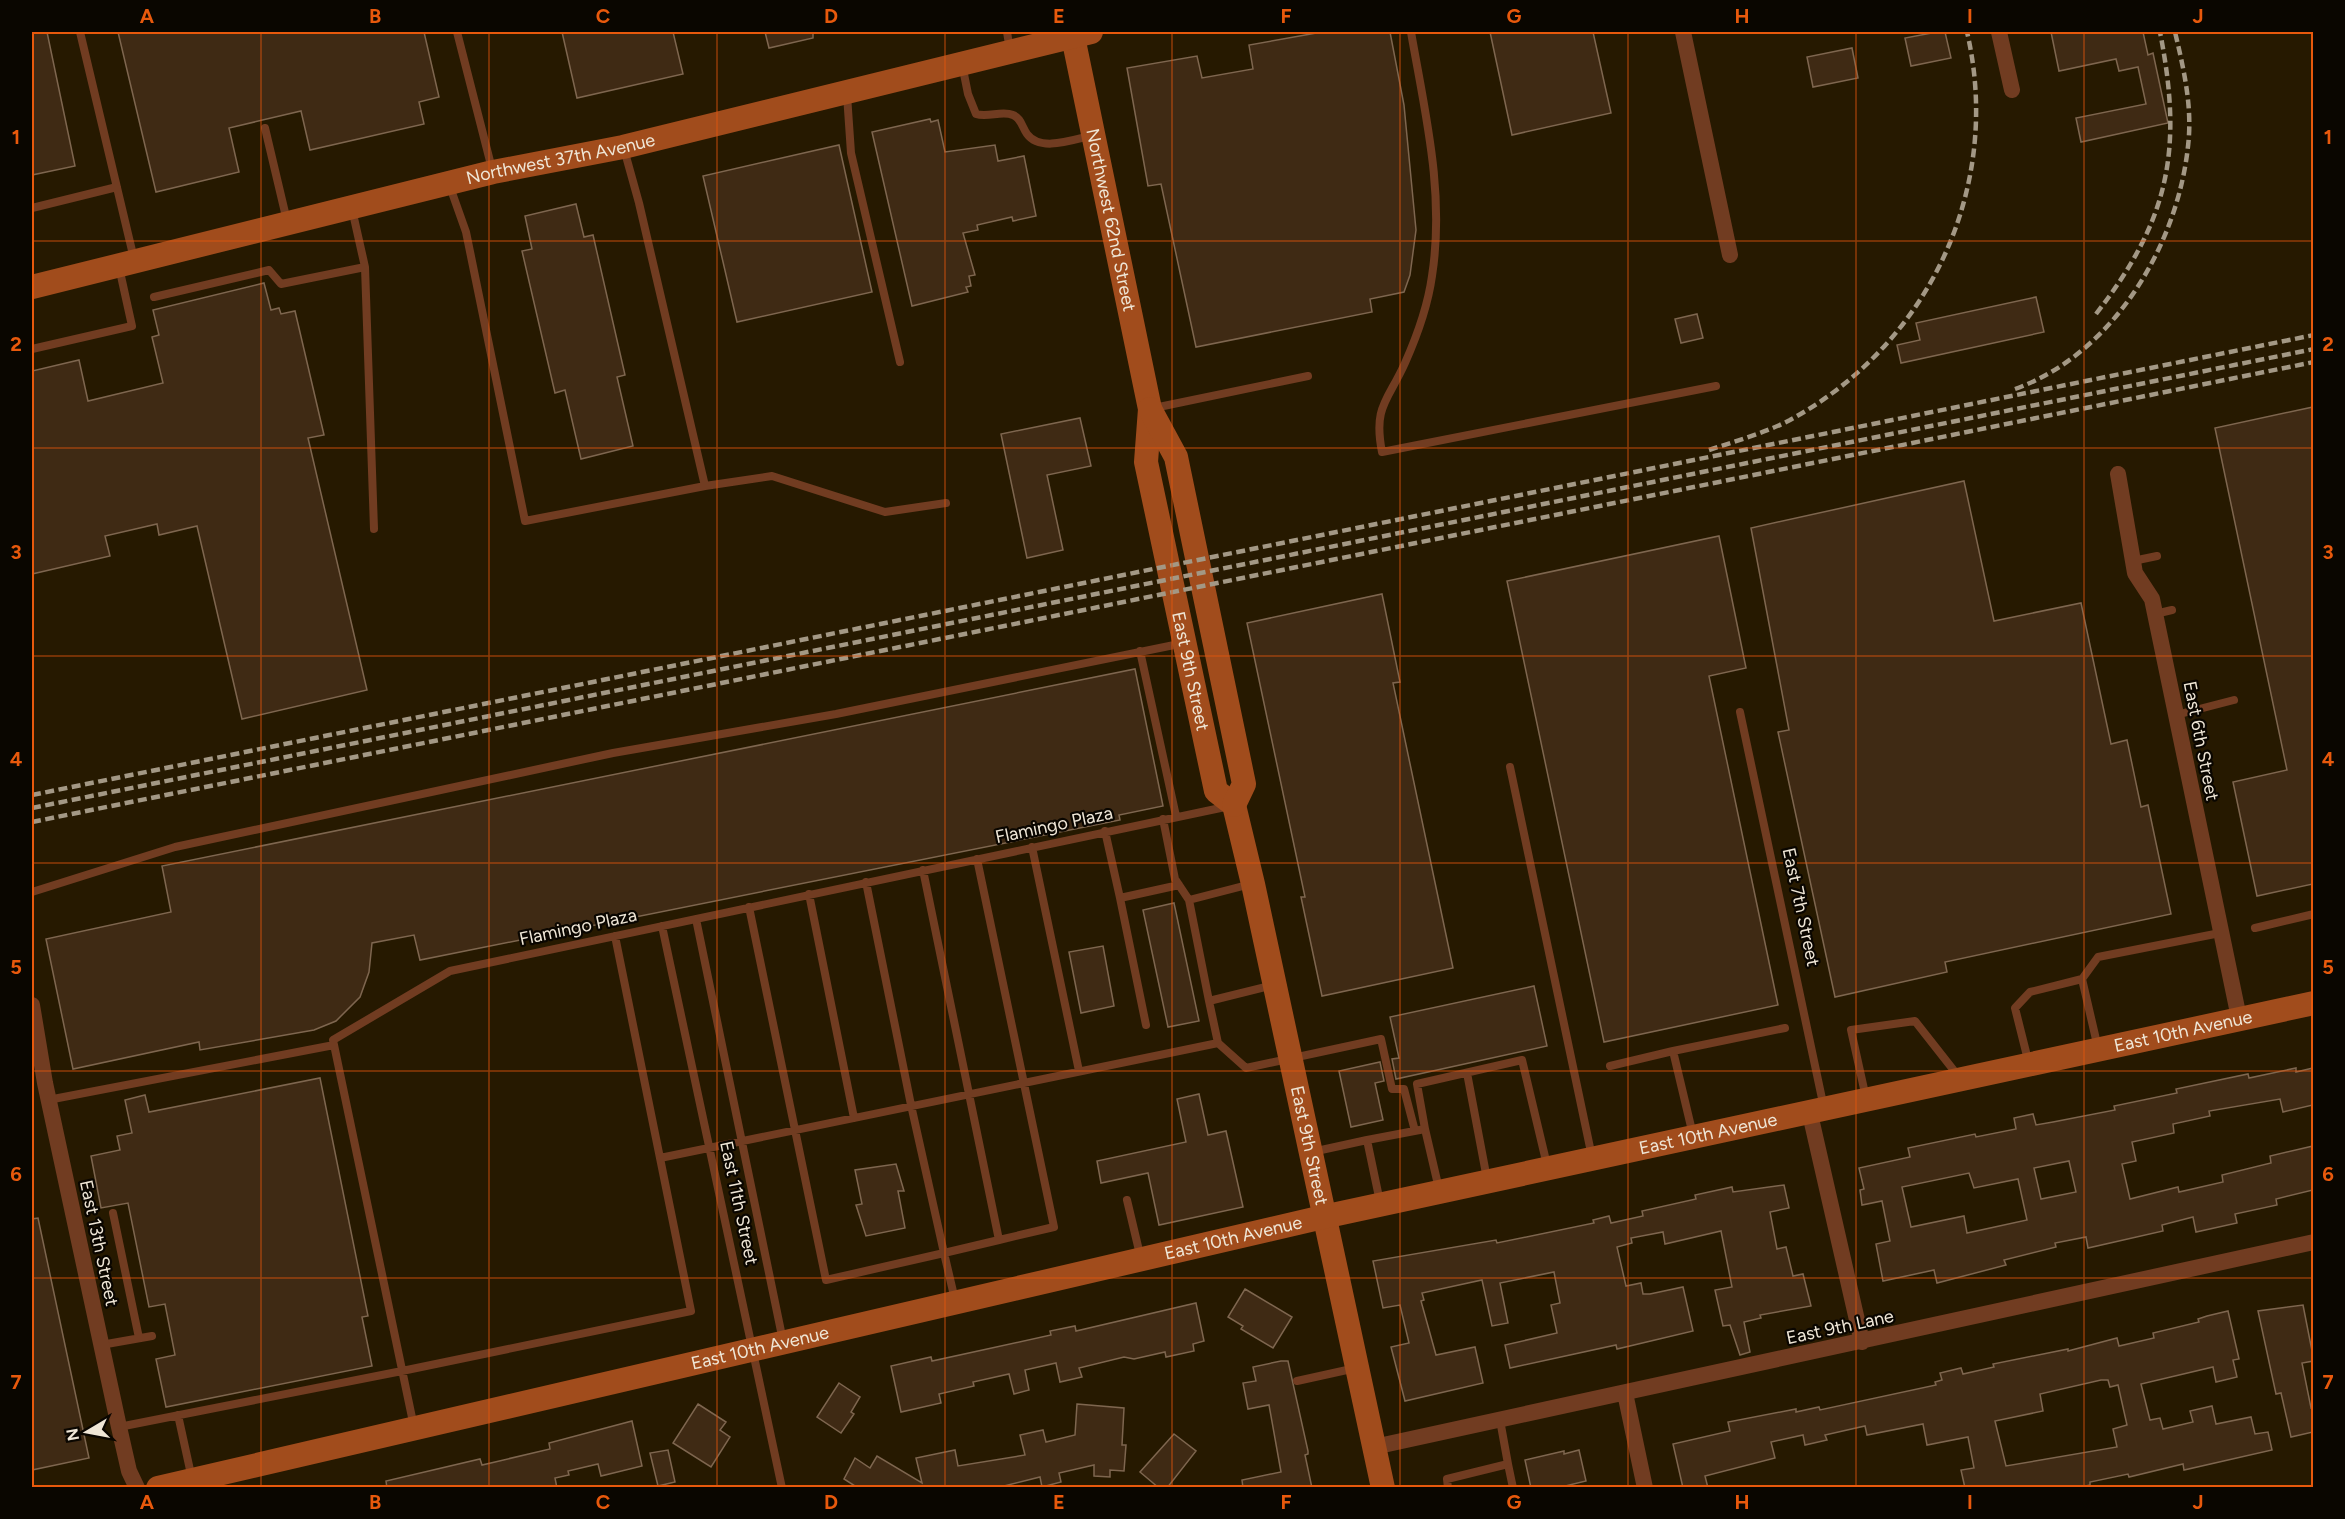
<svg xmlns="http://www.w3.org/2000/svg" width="2345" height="1519" font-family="Figtree,sans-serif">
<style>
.building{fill:#3f2a14;stroke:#7e664f;stroke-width:1.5;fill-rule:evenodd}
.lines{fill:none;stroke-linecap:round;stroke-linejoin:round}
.lane{stroke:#713c21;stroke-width:8}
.street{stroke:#713c21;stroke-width:16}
.secondary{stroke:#a14c1c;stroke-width:24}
.rail{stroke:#a39885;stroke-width:4.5;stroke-dasharray:9 4.5;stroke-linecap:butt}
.grid{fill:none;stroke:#e8590c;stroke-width:1.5;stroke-opacity:0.55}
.labels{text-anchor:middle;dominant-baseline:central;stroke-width:4.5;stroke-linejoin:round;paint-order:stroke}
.street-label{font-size:18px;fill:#efe6d6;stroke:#0a0600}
.neatline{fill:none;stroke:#e8590c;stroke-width:2}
.grid-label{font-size:20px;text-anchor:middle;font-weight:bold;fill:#e8590c}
</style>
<rect width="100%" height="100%" fill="#261900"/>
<path class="building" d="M32,32h15l28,134 -43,9z
M118,32h306l15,65 -20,5 5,22 -114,26 -9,-39 -72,17 10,44 -83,20z
M562,32h111l10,42 -106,24z
M765,32h48v6l-44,10z
M1322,32h68l14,73 12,125 -6,45 -6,17 -34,7 2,13 -176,35 -35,-163 -13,2 -21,-118 70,-12 5,22 51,-9 -4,-24z
M1490,32h103l18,81 -99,22z
M1937,32h8l6,26 -40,8 -6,-28z
M2051,32h92l5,23 5,-2 15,70 -87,19 -5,-24 70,-14 -8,-37 -19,4 -3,-12 -57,12z
M1852,48l6,30 -45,9 -6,-30z
M930,119l1,3 7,-2 7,32 50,-7 3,16 26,-5 12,60 -23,5 -1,-4 -35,8 1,5 -15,3 12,42 -6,1 2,10 -5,1 2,5 -56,14 -40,-174z
M839,145l33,147 -135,30 -34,-146z
M576,204l8,33 9,-2 32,140 -8,2 16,69 -52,13 -16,-69 -10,3 -33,-142 10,-2 -7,-33z
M264,283l7,27 8,-2 2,6 14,-3 29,124 -16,3 59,252 -125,29 -45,-193 -38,9 -2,-11 -52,12 5,20 -78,18v-203l47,-11 9,41 75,-18 -11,-46 7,-2 -6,-25z
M2036,297l8,35 -143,31 -4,-18 23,-5 -4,-17z
M1697,314l6,24 -22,5 -6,-24z
M2313,407v477l-56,12 -24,-114 54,-12 -72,-342z
M1080,418l11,48 -44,9 16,75 -36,8 -26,-124z
M1964,481l30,140 87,-18 30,141 16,-4 14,67 7,-2 23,109 -226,48 2,10 -112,25 -57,-265 11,-2 -38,-202z
M1719,536l27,132 -37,8 69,329 -174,37 -97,-461z
M1382,594l18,88 -7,1 60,285 -131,28 -21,-99h4l-58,-274z
M1135,669l28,137 -44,9 1,5 -700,140 -6,-25 -42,8 -3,29 -9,25 -24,24 -22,9 -114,20 -1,-8 -126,27 -27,-130 125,-27 -9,-46z
M1174,903l25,118 -31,6 -25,-117z
M1103,946l11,60 -33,7 -12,-61z
M1534,986l13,60 -151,33 -4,-20 7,-1 -9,-41z
M1380,1062l4,19 -9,2 8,37 -32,7 -12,-56z
M2296,1068v4l17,-4v37l-30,7 -3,-13 -71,12 1,5 -37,8 1,9 -42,9 4,19 -14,3 8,35 48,-12 1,5 44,-10 -1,-7 49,-12 -1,-7 43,-10v44l-37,9 1,6 -42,9 2,9 -41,9 -3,-15 -31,8 1,6 -75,17 -2,-11 -31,6 1,4 -52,13 2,5 -69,18 -3,-13 -51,11 -7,-37 14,-3 -8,-40 -20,4 -2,-15 4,-1 -5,-21 51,-11 -2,-9 67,-14 1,3 40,-8 -2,-11 19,-4 3,11 17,-3 62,-12 -1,-4 63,-13 -1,-4 72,-15 1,4zM2069,1161l7,31 -35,7 -7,-31zM1969,1173l5,15 44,-9 9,41 -60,13 -3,-17 -53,11 -9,-40z
M320,1078l48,238 -6,1 10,49 -206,41 -10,-48 19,-4 -10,-51 -16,3 -21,-104 -27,5 -10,-52 29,-6 -3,-14 15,-3 -7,-33 20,-5 4,17z
M1199,1094l9,41 18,-4 17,76 -84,18 -11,-52 -47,10 -4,-22 89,-19 -9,-43z
M896,1164l8,27h-6l7,37 -39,8 -10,-31 6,-1 -7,-34z
M1784,1185l5,23 -19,4 7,37 9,-2 7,29 10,-2 8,32 -51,9 1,3 -17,4 6,30 -10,3 -10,-30 -7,1 -8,-36 17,-3 -11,-56 -56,13 -2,-12 -32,6 1,5 -15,4 9,39 15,-3 2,11h7l33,-7 10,44 -76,18 -1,-4 -106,23 -5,-23 52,-12 -6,-28 9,-2 -6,-31 -54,11 8,40 -16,3 -10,-46 -60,13 2,7 -3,1 15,54 39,-8 8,36 -78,18 -14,-54 18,-4 -9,-38 -17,3 -10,-47 123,-21 1,3 97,-20 -1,-3 16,-4 2,7 32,-7 -1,-5 54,-12 -1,-4 37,-8 1,5z
M38,1218l51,240 -57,12v-251z
M1245,1289l47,28 -19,31 -32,-19 2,-3 -15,-9z
M1196,1303l8,38 -11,3 1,7 -28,6 -1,-5 -31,7 -10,-2 -45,11 3,9 -22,5 -4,-19 -31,7 4,20 -15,4 -5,-20 -36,8 1,4 -35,8 2,9 -40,9 -10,-46 40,-9 1,4 119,-26 -1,-4 25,-5 1,5z
M2303,1305l10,51v5l-11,2 9,45 2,-1v25l-22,5 -10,-44 -5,1 -18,-83z
M2228,1311l11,48 -6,1 4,17 -21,5 -3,-15 -72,17 9,36 10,-2 3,11 30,-7 -3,-11 22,-5 4,18 35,-7 4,17 13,-2 4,18 -88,20 -1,-6 -54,13 -1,-3 -38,8v3l-13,3h-112l-4,-18 13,-2 -6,-31 -41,8 -4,-21 -56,11 -2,-9 -40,9 2,5 -22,5 -2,-10 -32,7 4,16 -70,18 3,12h-25l-10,-44 57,-13 -2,-9 68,-13v3l23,-5 1,3 116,-25 -1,-3 7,-2 -2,-7 21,-5 2,6 31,-7 -1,-3 75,-15v2l49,-13 2,8 35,-8 -1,-5 46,-11 -1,-3 9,-3zM2101,1380h7l2,7 8,-2 9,40 -14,4 4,18 -111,19 -11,-45 48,-10 -3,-17z
M1281,1361h7l20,90v3l-3,1 7,33h-69l-1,-8 39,-8 -12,-67 -21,4 -5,-26 13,-2 -3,-14z
M839,1383l21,14 -9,15 3,2 -13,19 -24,-16z
M698,1404l28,18 -6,8 10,7 -19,30 -38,-24z
M1077,1404l47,4 -2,37h4l-2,26 -14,-1v7l-16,-1v-11l-35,8 2,9 -19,5 -2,-10 -44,11h-138l-14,-9 11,-21 15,10 7,-12 45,27 -6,-25 39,-8 3,16 67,-11 -5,-20 23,-5 3,12 29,-7z
M632,1421l10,45 -41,10 -3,-12 -30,7 1,4 -14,3 2,10h-170l-1,-7 94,-22 2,6 68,-16 -1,-6z
M1174,1434l22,17 -29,37h-8l-19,-16z
M668,1450l7,32 -17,4 -8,-33z
M1579,1450l7,31 -29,7h-26l-6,-28 39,-9v3z"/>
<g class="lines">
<path class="lane" d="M80,32l54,227
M457,32l35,137
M1007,32l3,18
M1411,32c14,81 34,161 21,244 -4,29 -15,60 -27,87 -17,38 -32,43 -23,89l334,-66
M962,64l6,30 8,20c12,4 26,-4 37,1 8,3 9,12 14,19 13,18 45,6 63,2
M847,95l4,58 49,209
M265,128l22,93
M449,184l17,48 59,289 180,-35 -66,-283 -15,-54
M32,208l85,-21
M365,267l9,262
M154,297l115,-27 12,14 84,-17 -13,-58
M32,349l100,-23 -13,-59
M1154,408l154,-32
M705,486l67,-10 113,36 61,-9
M2133,561l24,-5
M2155,614l17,-4
M1140,651l36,165
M1740,712l84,396
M2176,715l58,-15
M1510,767l82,390
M1163,819l12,60 14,21
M1105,831l15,67 59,-13
M1032,847l47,224
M977,859l77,368 -55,13
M923,870l76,370 -55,13 11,47
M1251,884l-62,16 20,101 65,-16
M32,892l143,-45 438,-94 223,-39 348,-71
M809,894l45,224
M1120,898l26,127
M749,907l77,373 118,-27 -33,-148 -45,-223
M696,919l87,422
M662,926l120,562
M2255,928l59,-14
M2082,979l16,69
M1218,1043l28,25 135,-29 11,50h12l11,42
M2029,1064l-14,-56 15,-16 52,-13 16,-22 122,-24
M1610,1066l63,-15
M1467,1073l20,106
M1866,1098l-15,-68 64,-9 44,56
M48,1100l286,-55
M1425,1129l14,60
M1693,1135l-20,-84 112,-23
M1312,1152l55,-12
M660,1158l558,-115 -9,-42
M1127,1200l14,59
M1380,1202l-13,-62 58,-11 -8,-45 105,-24 25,105
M113,1213l26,125
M101,1345l51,-9
M1297,1381l59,-13
M178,1415l14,64
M119,1427l283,-56 289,-60 -76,-375
M414,1427l-81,-387 117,-69 780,-165
M1508,1464l5,24
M1448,1488l-1,-9 61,-15 -8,-44"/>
<path class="street" d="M1683,32l47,223
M1999,32l13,58
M2118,474l17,99 17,26 87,419
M32,1005l13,78 74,344 10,44 8,17
M1810,1114l52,228
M1625,1393l20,95
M1374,1447l940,-205"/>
<g class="secondary">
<path id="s1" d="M1072,32l78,377 -4,53 70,329 18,14 19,79 130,604"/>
<path id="s2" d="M32,287l461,-115 130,-25 468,-115"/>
<path d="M1150,409l26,48 68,327 -10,21"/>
<path id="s3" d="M158,1488l1165,-271 991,-214"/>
</g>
<path class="rail" d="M2096,314c74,-95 87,-165 64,-282
M2015,389c101,-36 167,-150 174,-254 2,-35 -6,-69 -14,-103
M1709,450c27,-9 56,-17 81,-30 140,-76 213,-234 177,-388
M32,795l2282,-460
M32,808l2282,-459
M32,822l2282,-460"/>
</g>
<path class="grid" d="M261,32v1456M489,32v1456M717,32v1456M945,32v1456M1172,32v1456M1400,32v1456M1628,32v1456M1856,32v1456M2084,32v1456M32,241h2282M32,448h2282M32,656h2282M32,863h2282M32,1071h2282M32,1278h2282"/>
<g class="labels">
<g class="street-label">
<text stroke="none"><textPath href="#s2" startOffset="544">Northwest 37th Avenue</textPath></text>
<text stroke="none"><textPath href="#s1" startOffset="192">Northwest 62nd Street</textPath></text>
<text stroke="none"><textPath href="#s1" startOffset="652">East 9th Street</textPath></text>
<text transform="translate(2201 741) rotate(79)">East 6th Street</text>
<text transform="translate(1054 825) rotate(-12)">Flamingo Plaza</text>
<text transform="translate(1801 907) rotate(78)">East 7th Street</text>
<text transform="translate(578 927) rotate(-12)">Flamingo Plaza</text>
<text stroke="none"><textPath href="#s3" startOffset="2076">East 10th Avenue</textPath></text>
<text stroke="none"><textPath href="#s3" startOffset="1590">East 10th Avenue</textPath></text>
<text stroke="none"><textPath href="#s1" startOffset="1146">East 9th Street</textPath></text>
<text transform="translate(739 1203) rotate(78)">East 11th Street</text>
<text stroke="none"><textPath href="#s3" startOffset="1104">East 10th Avenue</textPath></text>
<text transform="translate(99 1243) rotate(78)">East 13th Street</text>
<text transform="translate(1840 1327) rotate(-12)">East 9th Lane</text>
<text stroke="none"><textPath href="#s3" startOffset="618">East 10th Avenue</textPath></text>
</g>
</g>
<rect width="2345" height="1519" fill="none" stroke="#0a0600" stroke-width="66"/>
<g transform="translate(87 1432) rotate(260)" stroke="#0a0600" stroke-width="4.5" paint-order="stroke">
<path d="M0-4.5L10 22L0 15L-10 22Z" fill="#efe6d6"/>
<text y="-9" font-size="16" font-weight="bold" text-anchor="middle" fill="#efe6d6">N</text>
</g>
<rect x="33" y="33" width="2279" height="1453" class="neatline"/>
<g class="grid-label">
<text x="147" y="23">A</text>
<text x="375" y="23">B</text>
<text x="603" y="23">C</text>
<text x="831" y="23">D</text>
<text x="1059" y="23">E</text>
<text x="1286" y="23">F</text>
<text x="1514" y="23">G</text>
<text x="1742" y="23">H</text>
<text x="1970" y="23">I</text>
<text x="2198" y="23">J</text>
<text x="16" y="144">1</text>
<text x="2328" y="144">1</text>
<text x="16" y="351">2</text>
<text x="2328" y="351">2</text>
<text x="16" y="559">3</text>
<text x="2328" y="559">3</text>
<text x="16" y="766">4</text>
<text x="2328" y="766">4</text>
<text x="16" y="974">5</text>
<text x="2328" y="974">5</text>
<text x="16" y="1181">6</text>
<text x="2328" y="1181">6</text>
<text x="16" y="1389">7</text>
<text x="2328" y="1389">7</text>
<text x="147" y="1509">A</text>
<text x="375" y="1509">B</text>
<text x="603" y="1509">C</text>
<text x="831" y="1509">D</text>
<text x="1059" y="1509">E</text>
<text x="1286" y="1509">F</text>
<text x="1514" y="1509">G</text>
<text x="1742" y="1509">H</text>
<text x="1970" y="1509">I</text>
<text x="2198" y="1509">J</text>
</g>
</svg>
